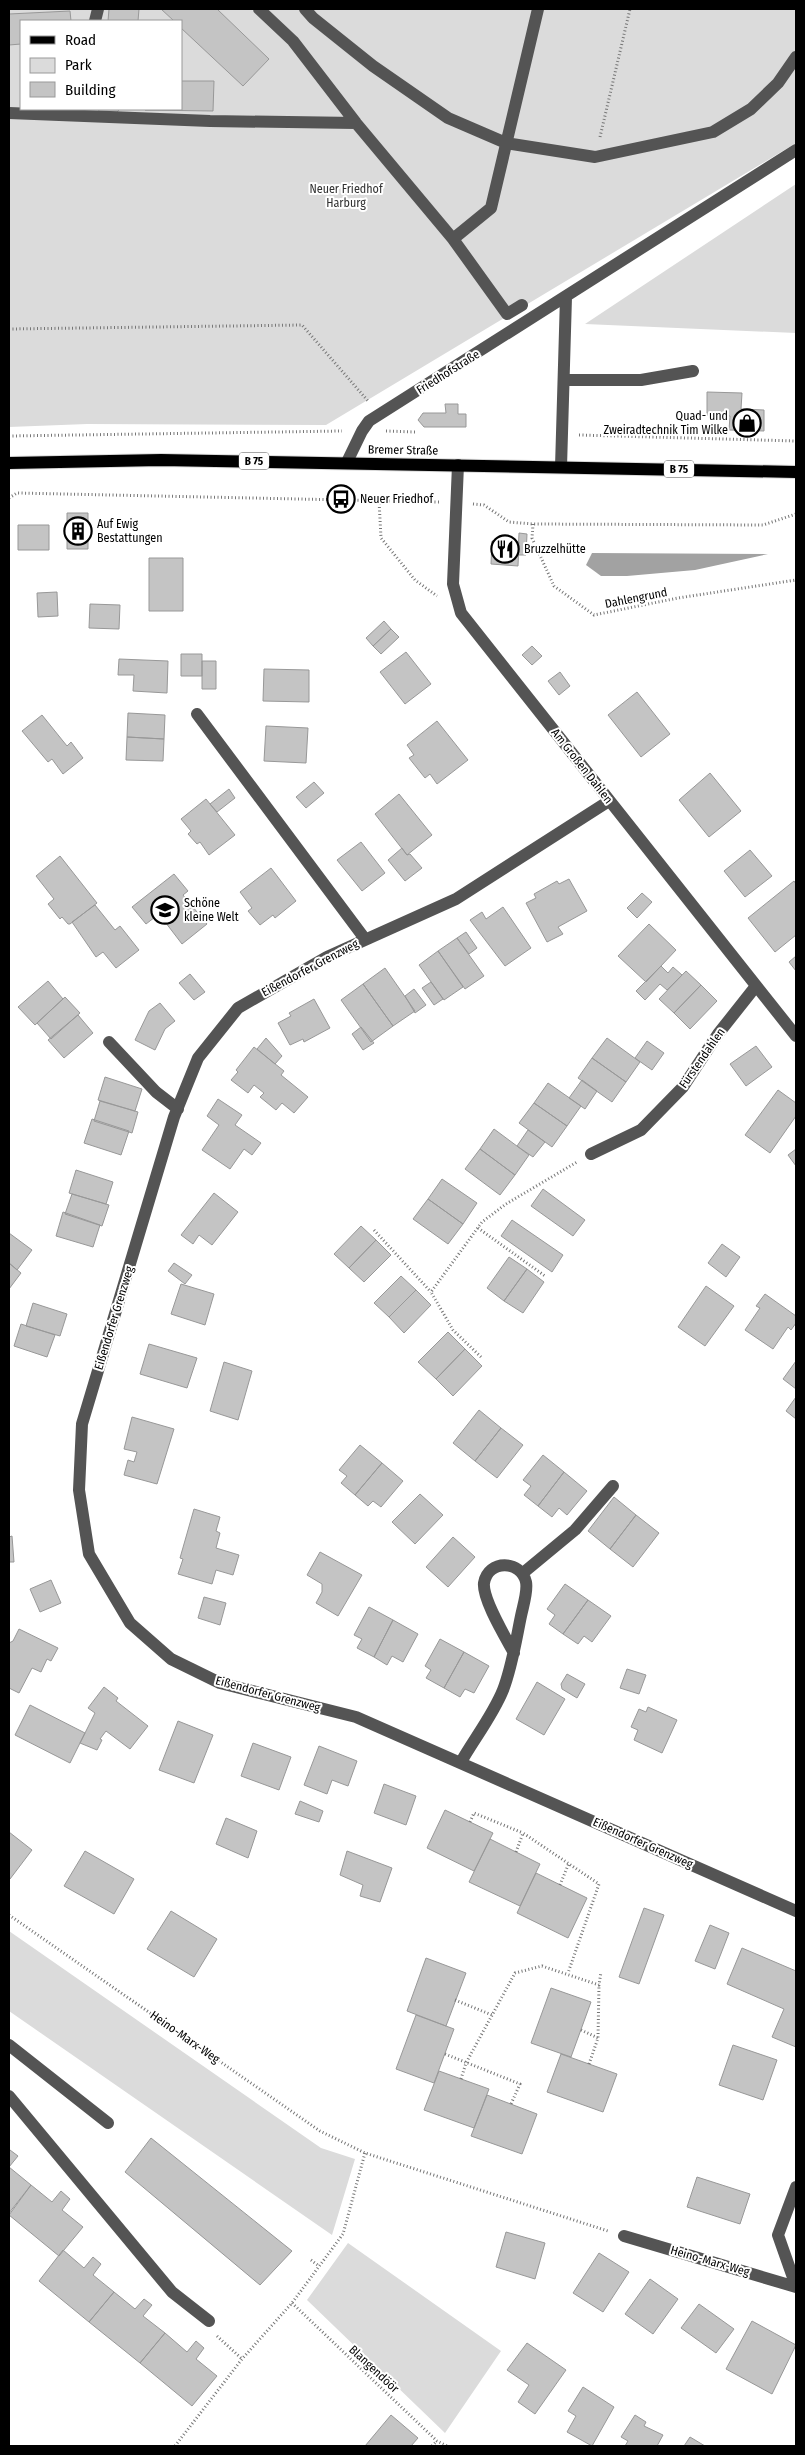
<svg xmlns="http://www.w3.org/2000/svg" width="805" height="2455" font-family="'Fira Sans Condensed',sans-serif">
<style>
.green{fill:#dbdbdb;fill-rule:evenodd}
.water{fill:#a2a2a2}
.building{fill:#c4c4c4;stroke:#989898}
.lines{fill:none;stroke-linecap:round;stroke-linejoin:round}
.major-casing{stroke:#dbdbdb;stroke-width:14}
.path{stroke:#767676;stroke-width:3;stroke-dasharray:1 2.5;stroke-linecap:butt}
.minor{stroke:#545454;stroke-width:12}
.major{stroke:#000;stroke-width:12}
.labels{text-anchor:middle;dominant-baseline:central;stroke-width:4;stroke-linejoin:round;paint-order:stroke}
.shield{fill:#fff;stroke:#4c4c4c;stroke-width:1}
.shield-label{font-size:11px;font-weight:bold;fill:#000}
.park-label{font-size:12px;fill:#323232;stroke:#fff}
.street-label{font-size:12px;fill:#000;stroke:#fff}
.poi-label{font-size:12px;fill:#000;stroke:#fff;text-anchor:start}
</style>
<rect width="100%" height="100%" fill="#fff"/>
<path class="green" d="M9,9h787v134l-470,282 -239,-1 -78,3zM21,21h160v88h-160z
M796,184v149l-211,-9z
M9,1931l312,217 34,11 -23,76 -323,-224z
M348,2243l153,108 -56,82 -138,-133z"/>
<path class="water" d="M592,553l176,1 -73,16 -68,6h-26l-15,-11z"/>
<path class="building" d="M109,9h30l-1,12h-30z
M161,9h56l52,50 -26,27 -62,-58v-7h-7z
M70,11l1,10h-50v23l-12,1v-31z
M181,81h33l-1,30 -68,-1 36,-1z
M97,109h23l-6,6h-10z
M707,392l35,1 -1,16 23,1v21l-35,-1 1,-14 -23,-1z
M445,404h13v10h8v13h-42l-6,-7 5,-7h23z
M67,513h21v36h-21z
M18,525h31v25h-31z
M519,533l8,1 -1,21h-8z
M492,541l27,1 -1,24 -27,-2z
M149,558h34v53h-34z
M57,592l1,24 -20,1 -1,-24z
M90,604l30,1 -1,24 -30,-1z
M384,621l7,8 -18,17 -7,-8z
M391,629l8,8 -18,17 -8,-8z
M532,646l10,10 -10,9 -10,-10z
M406,652l25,32 -26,20 -25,-32z
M181,654h21v22h-21z
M119,659l49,2 -1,32 -34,-2 1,-16h-16z
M202,661h14v28h-14z
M264,669l45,1v32l-46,-1z
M560,672l10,14 -11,9 -11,-14z
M637,692l33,42 -29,23 -33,-42z
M128,713l37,2 -1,24 -37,-2z
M42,715l25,31 4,-4 12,16 -20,16 -11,-15 -4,3 -26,-31z
M437,721l31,39 -31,24 -7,-10 -5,4 -16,-20 5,-3 -7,-10z
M266,726l42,2 -2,35 -42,-2z
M127,737l37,2 -1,22 -37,-1z
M710,773l31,38 -32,26 -30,-37z
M314,782l10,11 -18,15 -10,-11z
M229,789l6,9 -18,14 -7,-8z
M399,794l33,41 -25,20 -32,-41z
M206,799l29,36 -26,20 -9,-13 -3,2 -9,-10 3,-3 -10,-12z
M361,842l24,31 -23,18 -25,-31z
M402,848l5,7 3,-1 12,14 -17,13 -17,-21z
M750,850l22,26 -27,21 -21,-26z
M60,856l37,47 -27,21h-2l-6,-7 -2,2 -12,-15 6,-5 -18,-23z
M271,868l25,33 -21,17 -2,-3 -13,10 -12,-14 4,-3 -12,-16z
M174,874l14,17 -5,4 24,29 -25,20 -23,-30 -13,10 -14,-17z
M569,879l18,32 -29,16 5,7 -16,8 -21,-39 10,-5 -2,-4 23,-13 2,3z
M794,881l2,3v51l-21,17 -27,-34z
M642,893l10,9 -15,16 -10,-10z
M95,905l20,25 5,-4 19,24 -23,18 -13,-16 -7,5 -24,-35z
M503,907l28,41 -26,18 -35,-46 12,-8 4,7z
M649,924l27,26 -30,32 -28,-26z
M466,932l11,16 -8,6 -12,-16z
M457,938l27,38 -19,13 -27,-38z
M438,951l25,36 -19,13 -25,-35z
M796,956v15l-7,-9z
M661,966l7,7 5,-6 9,8 -15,15 -7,-6 -15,16 -9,-9z
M385,968l30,43 -22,15 -30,-42z
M686,971l15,14 -27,28 -15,-14z
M190,974l15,18 -11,8 -15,-17z
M48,981l15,18 -28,26 -17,-18z
M431,982l12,17 -9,6 -12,-17z
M363,984l30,42 -22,16 -30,-42z
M701,985l16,16 -27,28 -16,-16z
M414,989l12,16 -11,8 -10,-17z
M65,997l15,16 -29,26 -14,-16z
M314,999l16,29 -26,14 -1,-3 -13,6 -12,-22 13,-7 -2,-3z
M160,1003l15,18 -10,8 -10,21 -20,-10 14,-29z
M78,1015l15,18 -29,25 -16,-18z
M361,1027l13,16 -11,7 -11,-16z
M266,1038l16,18 -7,8 -18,-15z
M607,1038l33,24 -14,20 -34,-24z
M647,1041l17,12 -12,17 -17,-12z
M756,1046l16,21 -26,19 -16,-22z
M254,1047l30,24 -3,4 27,22 -14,16 -12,-10 -6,7 -16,-13 4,-4 -10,-8 -6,8 -17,-13 7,-8 -2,-2z
M592,1058l34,24 -14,20 -34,-24z
M105,1077l37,12 -7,22 -37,-11z
M582,1080l15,11 -12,18 -16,-11z
M548,1083l33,23 -14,20 -33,-23z
M778,1090l18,13v13l-26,37 -25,-18z
M218,1099l24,16 -7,10 26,18 -9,12 -8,-6 -14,20 -28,-19 17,-25 -12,-9z
M100,1101l38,11 -6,21 -38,-12z
M534,1103l33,23 -15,21 -33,-24z
M92,1119l37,12 -8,24 -37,-12z
M494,1129l35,26 -14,20 -35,-26z
M528,1130l17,12 -12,15 -16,-11z
M480,1149l35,26 -15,20 -35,-26z
M796,1149v17l-8,-11z
M76,1170l37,12 -7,22 -37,-11z
M442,1179l35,24 -14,21 -35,-25z
M543,1189l42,31 -12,16 -42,-30z
M214,1193l24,19 -26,33 -13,-10 -6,9 -12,-9z
M72,1194l37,11 -7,21 -37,-12z
M428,1199l35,25 -15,20 -35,-25z
M63,1212l37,13 -7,22 -37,-11z
M512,1220l51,35 -11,17 -51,-36z
M361,1226l15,14 -27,28 -15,-14z
M9,1233l23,17 -15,20 -8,-7z
M376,1240l15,15 -27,27 -15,-14z
M722,1244l18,13 -14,20 -18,-14z
M509,1257l18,12 -23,32 -17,-13z
M9,1263l12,10 -12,16z
M174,1263l18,12 -7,9 -17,-13z
M527,1269l17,13 -21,31 -19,-12z
M401,1276l15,14 -27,27 -15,-14z
M181,1284l33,10 -9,31 -34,-11z
M706,1286l28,20 -29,40 -27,-19z
M416,1290l15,15 -27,28 -15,-16z
M765,1294l31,22v7l-5,7 -3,-3 -15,22 -28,-19 15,-22 -4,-2z
M33,1303l34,11 -7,22 -34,-10z
M21,1324l34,11 -8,22 -33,-11z
M448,1332l17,17 -29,30 -18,-17z
M149,1344l48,14 -10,30 -47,-14z
M465,1349l17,17 -29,30 -17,-17z
M796,1361v28l-13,-10z
M224,1362l28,9 -14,49 -28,-9z
M796,1397v22l-10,-8z
M479,1410l22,18 -26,33 -22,-18z
M132,1417l42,12 -17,55 -33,-9 4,-15 6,2 3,-10 -13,-3z
M501,1428l22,17 -26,33 -22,-17z
M360,1445l22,18 -27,32 -14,-12 6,-7 -8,-6z
M543,1455l21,17 -26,34 -14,-11 7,-9 -8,-6z
M382,1463l21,18 -22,26 -8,-6 -5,5 -13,-11z
M564,1472l23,19 -20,24 -8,-7 -7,9 -14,-11z
M420,1494l23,21 -28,29 -23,-22z
M614,1497l22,18 -26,34 -22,-18z
M194,1509l26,8 -4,14 4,2 -4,15 23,7 -6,20 -17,-5 -4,14 -34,-10 5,-15 -3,-1z
M636,1515l23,18 -26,34 -23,-18z
M12,1536l2,26h-5v-25z
M453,1537l22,20 -27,30 -22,-20z
M320,1552l42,23 -24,41 -22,-13 6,-11v-8l-15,-9z
M51,1580l10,23 -21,9 -10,-23z
M565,1584l23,16 -25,34 -14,-10 6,-9 -8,-6z
M204,1597l22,6 -6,22 -22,-7z
M588,1600l23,16 -19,26 -8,-6 -6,8 -15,-10z
M369,1607l24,13 -19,37 -17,-9 5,-9 -8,-4z
M393,1620l25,14 -15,28 -11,-6 -5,9 -13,-8z
M19,1629l39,19 -7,13 -4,-2 -6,13 -9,-4 -13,25 -10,-5v-45l4,-2z
M440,1639l24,13 -20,36 -18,-10 5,-8 -6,-4z
M464,1652l25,14 -15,27 -9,-4 -5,8 -16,-9z
M627,1669l19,6 -7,19 -19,-6z
M567,1674l18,10 -8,14 -15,-9 -1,-5z
M537,1682l28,17 -21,36 -28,-16z
M104,1687l14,11 -2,3 32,25 -18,23 -24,-18 -6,8 2,1 -5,10 -17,-7 15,-30 -7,-5z
M30,1705l55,28 -15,30 -55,-28z
M648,1707l29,13 -15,33 -28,-13 4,-10 -7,-3 8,-18 7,3z
M178,1721l35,14 -19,48 -35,-13z
M253,1743l38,14 -12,33 -38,-14z
M319,1746l38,15 -9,25 -16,-6 -5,14 -23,-9z
M384,1784l32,12 -10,29 -32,-12z
M300,1801l23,10 -4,11 -24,-8z
M445,1810l48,23 -19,38 -47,-23z
M226,1818l31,13 -9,27 -32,-14z
M9,1832l23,18 -22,29 -1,-2z
M490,1839l50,25 -20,42 -51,-24z
M85,1851l49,28 -20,35 -50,-28z
M347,1851l45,17 -12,34 -20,-6 3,-11 -23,-10z
M536,1873l51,25 -19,40 -51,-25z
M644,1908l20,7 -25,69 -20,-7z
M171,1911l46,28 -23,38 -47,-28z
M710,1925l19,8 -14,36 -20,-8z
M742,1948l54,23v76l-24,-10 12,-28 -57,-25z
M426,1958l40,15 -20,53 -39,-15z
M551,1988l40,14 -20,55 -40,-14z
M416,2015l38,14 -20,54 -38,-14z
M733,2045l44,15 -14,40 -44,-15z
M561,2054l56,20 -14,38 -56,-20z
M439,2071l50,18 -15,39 -50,-18z
M487,2095l50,19 -15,40 -51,-18z
M151,2138l141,113 -32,34 -135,-113z
M10,2150l8,6 -9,11 22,18 -22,28v-61z
M697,2177l53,17 -10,30 -53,-17z
M31,2185l21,17 9,-11 9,8 -8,11 21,17 -24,29 -50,-41z
M506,2232l39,11 -10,36 -39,-12z
M63,2250l21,18 9,-11 8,7 -8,11 21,17 -25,30 -50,-41z
M599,2253l30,19 -26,40 -30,-19z
M650,2279l28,20 -25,35 -28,-20z
M114,2292l21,17 9,-10 8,6 -9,11 22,17 -25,30 -51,-41z
M699,2304l35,25 -18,24 -35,-25z
M752,2321l44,24 -24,49 -46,-25z
M165,2333l22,19 9,-11 8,7 -8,11 21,17 -25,30 -52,-43z
M527,2343l39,27 -31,44 -17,-12 11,-17 -22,-15z
M583,2387l31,20 -22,39 -25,-14 9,-16 -8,-5z
M391,2415l27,23 -7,8h-46z
M635,2415l11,7 -2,4 19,9 -6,11h-32l3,-5 -7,-4z
M690,2437l15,9h-21z"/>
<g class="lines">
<g class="major-casing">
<path id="major" d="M9,463l152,-3 635,12"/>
</g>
<path class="path" d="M600,137l30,-128
M9,329l293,-4 66,76
M386,431l29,1
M579,435l217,6
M9,436l333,-5
M9,498l8,-5 422,9
M379,500l2,38 34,42 22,16
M473,504l11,1 25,17 24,2 230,1 33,-11
M533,524l-1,14 22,48 40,29 84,-17 118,-18
M478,1228l67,48
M374,1230l57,62
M481,1357l-28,-27 -22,-38 51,-70 24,-18 71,-42
M470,1822l4,-9 49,20
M516,1852l7,-19 76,51 -31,89
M560,1885l9,-22
M9,1915l311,216 45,22 243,78
M455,2000l37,15
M581,2030l17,8
M445,2054l75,30 -9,20
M589,2064l9,-26 1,-53
M461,2079l5,-16 49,-90 27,-7 57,19 2,-13
M311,2260l8,6
M292,2303l145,138 10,5
M217,2336l25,23
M175,2446l67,-87 50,-56 51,-69 22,-81
M432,2446l5,-5"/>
<path class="minor" d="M259,9l34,32 63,82 97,116 54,75 15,-9
M305,9l8,9 60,48 75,52 58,25 89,14 118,-25 38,-23 27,-26 18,-26
M95,21l3,-12
M9,113l201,8 146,2
M453,239l38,-31 47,-199
M564,380h77l52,-9
M347,462l15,-31 7,-10 427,-271
M458,465l-5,119 8,29 335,423
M561,467l5,-170
M197,714l168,225
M609,801l-153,98 -129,58 -89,51 -40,50 -24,59 -92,307 -3,66 10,64 41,69 41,36 49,24 136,34 440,194
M109,1042l47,50 22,17
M591,1154l50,-24 42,-43 35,-53 38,-48
M523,1573l52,-43 38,-44
M461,1762c13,-23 32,-47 42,-72 9,-23 13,-50 18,-74 2,-10 7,-25 5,-34 -5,-22 -38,-23 -42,1 -2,16 22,55 30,70
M9,2045l99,78
M9,2096l163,196 37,29
M624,2236l172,51
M796,2286l-18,-51 18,-48"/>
<use href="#major" class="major"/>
</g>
<defs>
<g id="shop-ring" transform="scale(1.4375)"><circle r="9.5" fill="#fff" stroke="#000" stroke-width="1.5"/><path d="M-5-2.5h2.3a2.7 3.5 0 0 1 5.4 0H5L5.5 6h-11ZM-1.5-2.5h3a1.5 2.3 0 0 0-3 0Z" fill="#000"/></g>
<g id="bus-ring" transform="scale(1.4375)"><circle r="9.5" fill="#fff" stroke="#000" stroke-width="1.5"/><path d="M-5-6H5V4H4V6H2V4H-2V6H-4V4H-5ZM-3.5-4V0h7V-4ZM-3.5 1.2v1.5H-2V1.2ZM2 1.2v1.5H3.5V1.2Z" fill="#000"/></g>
<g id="building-ring" transform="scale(1.4375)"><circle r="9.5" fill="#fff" stroke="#000" stroke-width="1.5"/><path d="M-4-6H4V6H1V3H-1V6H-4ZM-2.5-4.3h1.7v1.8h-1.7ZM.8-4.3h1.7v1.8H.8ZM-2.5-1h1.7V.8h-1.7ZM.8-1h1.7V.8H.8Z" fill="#000"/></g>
<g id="restaurant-ring" transform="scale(1.4375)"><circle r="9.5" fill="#fff" stroke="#000" stroke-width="1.5"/><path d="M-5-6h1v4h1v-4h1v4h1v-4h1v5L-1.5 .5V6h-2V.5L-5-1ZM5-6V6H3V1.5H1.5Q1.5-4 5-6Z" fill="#000"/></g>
<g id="school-ring" transform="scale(1.4375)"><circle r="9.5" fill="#fff" stroke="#000" stroke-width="1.5"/><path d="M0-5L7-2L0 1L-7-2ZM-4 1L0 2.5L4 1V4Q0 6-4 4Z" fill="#000"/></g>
</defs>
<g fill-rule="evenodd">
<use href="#shop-ring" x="747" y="423"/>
<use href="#bus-ring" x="341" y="499"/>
<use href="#building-ring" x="78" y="531"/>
<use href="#restaurant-ring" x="505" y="549"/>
<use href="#school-ring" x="165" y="910"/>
</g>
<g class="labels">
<g class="shield">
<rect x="239" y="452.5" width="30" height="17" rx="4"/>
<rect x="664" y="460.5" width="30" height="17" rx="4"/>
</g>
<g class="shield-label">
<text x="254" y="461">B 75</text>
<text x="679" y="469">B 75</text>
</g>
<g class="park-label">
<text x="346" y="189">Neuer Friedhof<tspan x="346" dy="14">Harburg</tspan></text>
</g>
<g class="street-label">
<text transform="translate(448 372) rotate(-32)">Friedhofstraße</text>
<text transform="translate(403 450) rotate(1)">Bremer Straße</text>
<text transform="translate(636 598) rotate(-11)">Dahlengrund</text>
<text transform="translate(582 766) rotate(52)">Am Großen Dahlen</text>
<text transform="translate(310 968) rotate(-28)">Eißendorfer Grenzweg</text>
<text transform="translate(702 1058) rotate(-55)">Fürstendahlen</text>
<text transform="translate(114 1318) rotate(-73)">Eißendorfer Grenzweg</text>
<text transform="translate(268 1694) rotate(15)">Eißendorfer Grenzweg</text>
<text transform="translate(643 1843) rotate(24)">Eißendorfer Grenzweg</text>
<text transform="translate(185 2037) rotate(35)">Heino-Marx-Weg</text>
<text transform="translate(710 2261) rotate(16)">Heino-Marx-Weg</text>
<text transform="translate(374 2369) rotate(43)">Blangendöör</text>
</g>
<g class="poi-label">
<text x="728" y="416" text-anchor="end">Quad- und<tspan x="728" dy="14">Zweiradtechnik Tim Wilke</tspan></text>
<text x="360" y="499">Neuer Friedhof</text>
<text x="97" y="524">Auf Ewig<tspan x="97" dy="14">Bestattungen</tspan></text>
<text x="524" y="549">Bruzzelhütte</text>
<text x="184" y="903">Schöne<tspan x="184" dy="14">kleine Welt</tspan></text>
</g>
</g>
<rect width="805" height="2455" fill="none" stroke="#000000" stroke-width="20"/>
<rect x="20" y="20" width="162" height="90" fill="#ffffff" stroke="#999999"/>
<rect x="30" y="36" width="25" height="8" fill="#000000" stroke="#999999"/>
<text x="65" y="45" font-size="15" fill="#000000">Road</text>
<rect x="30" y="58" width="25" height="15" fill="#dbdbdb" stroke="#999999"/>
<text x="65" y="70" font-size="15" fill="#000000">Park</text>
<rect x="30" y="82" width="25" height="15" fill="#c4c4c4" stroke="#999999"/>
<text x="65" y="95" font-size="15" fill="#000000">Building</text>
</svg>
